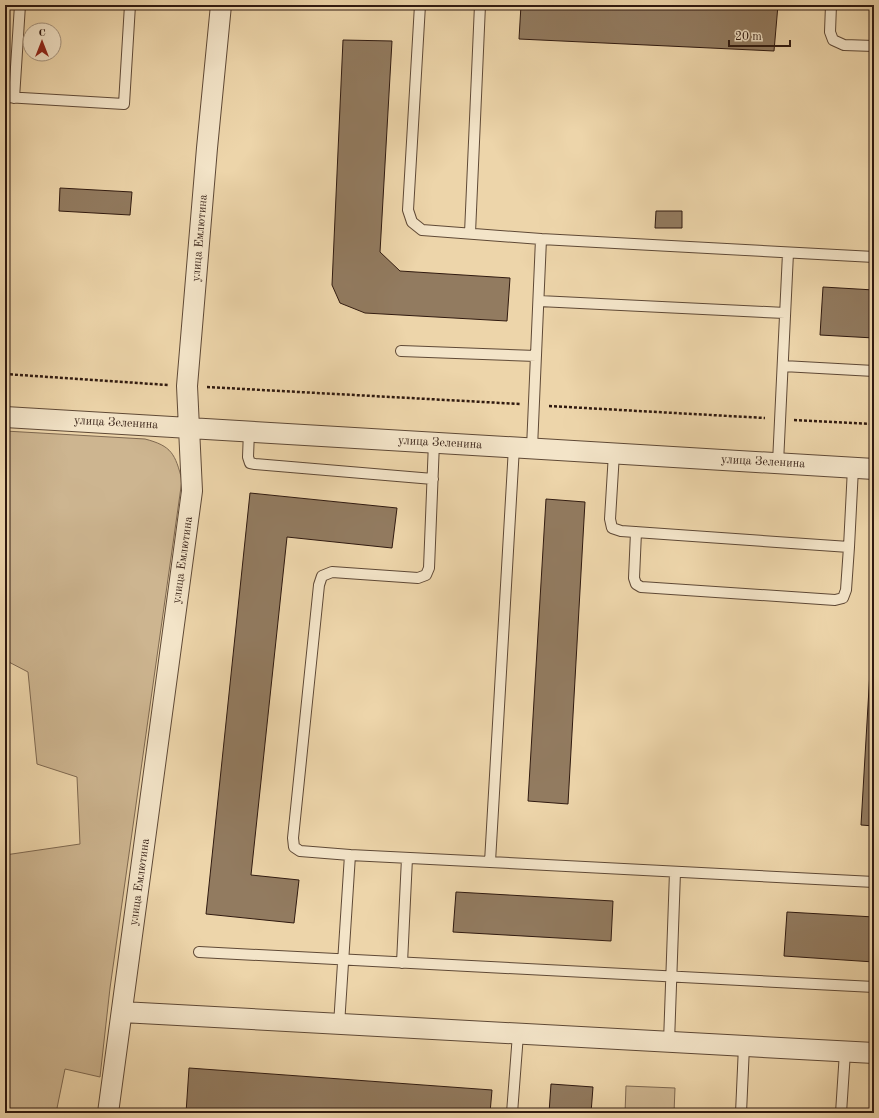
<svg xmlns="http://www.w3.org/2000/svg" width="879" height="1118" font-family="'Old Standard TT',serif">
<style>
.green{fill:#cdb590;stroke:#7e6850}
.building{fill:#927b60;stroke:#301a10}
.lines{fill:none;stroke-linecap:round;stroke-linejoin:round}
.service-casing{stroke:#5f4936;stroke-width:12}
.minor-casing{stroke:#5f4936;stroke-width:22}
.path{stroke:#301a10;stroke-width:2.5;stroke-dasharray:3 2;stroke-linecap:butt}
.service{stroke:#f3e4c8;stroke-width:10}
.minor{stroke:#f3e4c8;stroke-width:20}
.labels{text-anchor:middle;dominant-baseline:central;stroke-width:3;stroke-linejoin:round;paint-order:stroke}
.street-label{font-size:12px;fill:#301a10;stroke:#f3e4c8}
</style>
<rect width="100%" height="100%" fill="#edd5aa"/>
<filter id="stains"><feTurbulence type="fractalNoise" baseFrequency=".005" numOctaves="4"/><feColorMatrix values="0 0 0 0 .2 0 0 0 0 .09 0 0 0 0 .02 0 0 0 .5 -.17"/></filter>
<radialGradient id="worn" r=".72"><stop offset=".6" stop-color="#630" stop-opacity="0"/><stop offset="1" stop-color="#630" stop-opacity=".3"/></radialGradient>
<path class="green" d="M5,431l140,8c27,7 30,15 37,41l-72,508 -10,89 -35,-8 -9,44h-51v-258l75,-11 -3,-67 -40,-13 -9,-92 -23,-12z
M626,1086l49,2 -1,25h-49z"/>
<path class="building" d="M521,5h257l-4,46 -255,-12z
M343,40l49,1 -12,211 20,19 110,7 -3,43 -142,-8 -25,-10 -8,-18z
M60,188l72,4 -2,23 -71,-4z
M656,211h26v17h-27z
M823,287l51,3v48l-54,-3z
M250,493l147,15 -5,40 -105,-11 -36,338 48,5 -5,43 -88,-9z
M546,499l39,3 -17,302 -40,-3z
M874,603v223l-13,-1z
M456,892l157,9 -2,40 -158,-9z
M787,912l87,5v45l-90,-6z
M189,1068l303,22 -2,23h-217l-45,-3v3h-42z
M551,1084l42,3 -2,26h-42z"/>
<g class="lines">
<g class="service-casing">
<path id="service" d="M420,5l-12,205 4,12 10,8 119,9 -9,209
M831,5l-1,27 3,8 11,5 30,1
M5,97l119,7 6,-99
M14,98l6,-93
M470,233l10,-228
M541,239l333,18
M539,301l246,12
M401,351l135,5
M783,366l91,5
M249,431l-1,26 2,6 5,1 178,15
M514,447l-24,415 384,20
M614,453l-4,66 2,9 9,3 228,16 4,-79
M778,463l10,-210
M636,532l-2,46 2,6 5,3 194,13 8,-2 3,-8 3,-43
M350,855l140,7
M199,952l675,35
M402,963l5,-105
M339,1025l11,-170 -50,-4 -6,-4 -1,-9 26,-253 3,-9 10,-4 86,6 8,-3 3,-7 5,-126
M669,1042l6,-170
M512,1113l6,-79
M741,1113l3,-67
M841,1113l4,-61"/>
</g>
<g class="minor-casing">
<path id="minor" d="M5,417l869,52
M122,1012l752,41
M108,1113l84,-622 -5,-105 20,-238 14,-143"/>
</g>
<path class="path" d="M5,374l163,11
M207,387l313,17
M549,406l216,12
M794,420l80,4"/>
<use href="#service" class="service"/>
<use href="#minor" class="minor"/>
</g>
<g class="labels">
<g class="street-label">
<text transform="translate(200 238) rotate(-85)">улица Емлютина</text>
<text transform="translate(116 423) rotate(3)">улица Зеленина</text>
<text transform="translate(440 443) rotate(3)">улица Зеленина</text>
<text transform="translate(763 462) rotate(3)">улица Зеленина</text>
<text transform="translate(183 560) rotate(-82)">улица Емлютина</text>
<text transform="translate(140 882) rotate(-82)">улица Емлютина</text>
</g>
</g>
<rect width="879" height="1118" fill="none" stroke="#edd5aa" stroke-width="20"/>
<rect x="6" y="6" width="867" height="1106" fill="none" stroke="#301a10" stroke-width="2"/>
<rect x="10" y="10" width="859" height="1098" fill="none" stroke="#301a10"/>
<g transform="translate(42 42)"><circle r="19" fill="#f3e4c8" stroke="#a5937e"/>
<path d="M0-3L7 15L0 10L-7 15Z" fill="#8f2418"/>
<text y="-6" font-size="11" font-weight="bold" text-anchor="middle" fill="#301a10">С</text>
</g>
<path d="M729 40v6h61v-6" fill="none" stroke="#301a10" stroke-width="2"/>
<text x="735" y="40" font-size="12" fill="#301a10" stroke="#f3e4c8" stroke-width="3" paint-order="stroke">20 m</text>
<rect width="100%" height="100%" filter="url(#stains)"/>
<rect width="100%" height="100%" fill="url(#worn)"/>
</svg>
